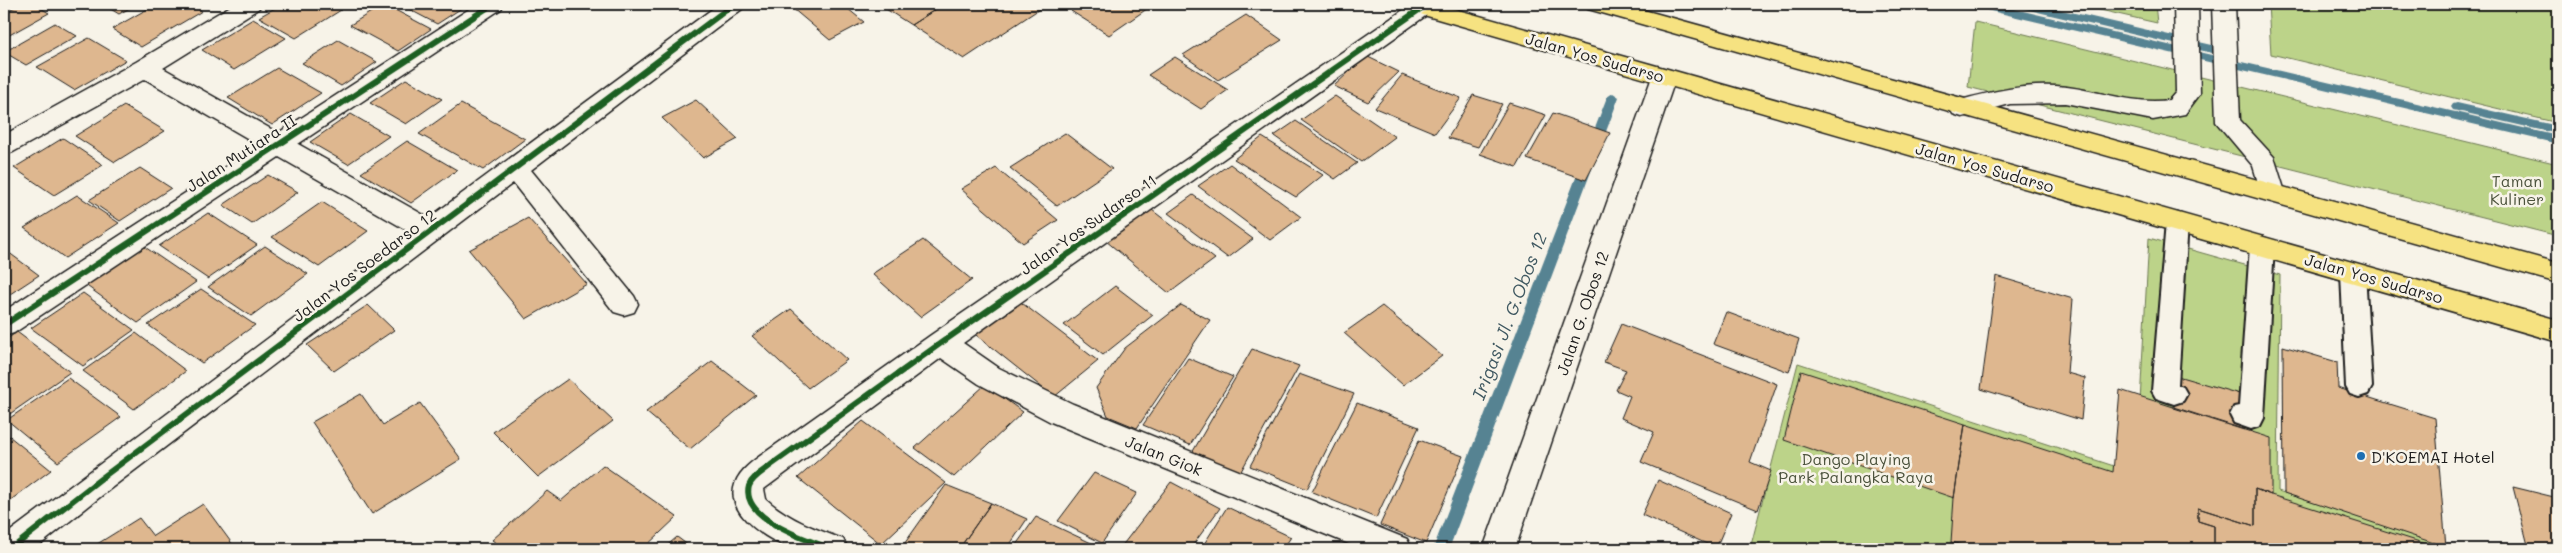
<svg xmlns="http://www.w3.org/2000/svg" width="2562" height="553" font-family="Mali,sans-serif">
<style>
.green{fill:#bcd389;stroke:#6c7852}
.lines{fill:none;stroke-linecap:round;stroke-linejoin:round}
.stream{fill:#578392;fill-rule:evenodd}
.building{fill:#deb78f;stroke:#1c1c1c}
.lane-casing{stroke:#1c1c1c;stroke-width:4}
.street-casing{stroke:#1c1c1c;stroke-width:3}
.secondary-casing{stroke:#1c1c1c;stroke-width:3}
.primary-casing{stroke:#1c1c1c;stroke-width:3}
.lane{fill:#f7f3e8;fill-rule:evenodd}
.street{fill:#f7f3e8;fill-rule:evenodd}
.secondary{fill:#f7f3e8;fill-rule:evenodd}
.primary{fill:#f6e281;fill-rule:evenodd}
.cycleway-casing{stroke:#f7f3e8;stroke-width:9}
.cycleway{stroke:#1b5e20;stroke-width:6}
.poi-dot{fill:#1f6fb2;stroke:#f7f3e8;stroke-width:2}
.labels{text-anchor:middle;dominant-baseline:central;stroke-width:5;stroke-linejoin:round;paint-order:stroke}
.street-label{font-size:16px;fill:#1c1c1c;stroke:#f7f3e8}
.park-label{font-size:16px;fill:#4c533d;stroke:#f7f3e8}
.poi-label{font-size:16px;fill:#1c1c1c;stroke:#f7f3e8;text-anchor:start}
.water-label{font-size:18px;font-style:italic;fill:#3f5861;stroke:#f7f3e8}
</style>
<rect width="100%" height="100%" fill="#f7f3e8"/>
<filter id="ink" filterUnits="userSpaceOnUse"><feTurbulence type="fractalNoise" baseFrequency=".02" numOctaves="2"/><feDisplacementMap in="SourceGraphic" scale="10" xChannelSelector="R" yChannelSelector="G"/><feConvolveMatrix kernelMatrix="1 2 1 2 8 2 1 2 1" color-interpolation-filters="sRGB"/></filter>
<g filter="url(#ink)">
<path class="green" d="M2074,4h81l2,19z
M2268,4h290v119l-287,-69z
M1975,22l583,142v72l-590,-149z
M2149,238l131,37 -2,216 180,58h-708l48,-186 322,105 20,-66z"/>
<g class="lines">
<path class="stream" d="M1972,4h21l565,132v8l-580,-136z
M2015,4h21l189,44 6,4 -6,4 -204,-48z
M1613,93l6,4 -170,452h-16l174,-452z
M2457,103l101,23v8l-105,-24 -2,-3 2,-3z"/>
</g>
<path class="building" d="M20,4h14l15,9 -45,25v-25z
M102,4h35l-18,10z
M156,4h33l13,7 -61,36 -29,-18z
M282,4h47l12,6 -45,28 -37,-21z
M384,4l47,25 -33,22 -48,-26z
M399,4h69l-31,20z
M800,4h42l22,18 -34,18 -38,-32z
M878,4h66l-33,21z
M944,4h103l-83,55 -53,-34z
M1082,4h72l-45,31 -38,-24z
M1246,15l36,25 -64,40 -35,-25z
M253,19l33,19 -52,32 -32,-20z
M55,23l22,13 -51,29 -22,-13z
M89,38l37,22 -52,30 -37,-23z
M338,40l39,22 -36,24 -39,-23z
M1366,56l33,16 -31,30 -34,-16z
M1175,57l53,33 -27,19 -53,-34z
M277,68l44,25 -49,32 -44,-27z
M1402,75l59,23 -26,35 -60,-25z
M406,79l36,20 -36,25 -36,-21z
M1473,95l29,9 -24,43 -30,-9z
M1335,96l60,41 -34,25 -60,-42z
M696,100l42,39 -35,19 -41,-40z
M1509,103l37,12 -29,52 -37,-13z
M461,104l64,35 -42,31 -64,-36z
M124,106l41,25 -50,31 -40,-26z
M1553,113l57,20 -24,47 -59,-21z
M351,114l38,22 -41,28 -38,-22z
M1296,121l61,42 -22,16 -61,-43z
M1065,133l47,36 -55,37 -47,-38z
M1262,137l61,38 -27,22 -62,-38z
M63,138l40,27 -49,30 -40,-27z
M407,141l50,29 -46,33 -50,-30z
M1230,164l71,53 -31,23 -72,-54z
M140,168l31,20 -51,33 -31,-21z
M996,168l62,52 -35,23 -62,-54z
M268,175l30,17 -46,32 -29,-19z
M77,195l42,28 -54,35 -41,-30z
M1193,195l60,44 -25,19 -60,-45z
M322,202l46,29 -49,36 -47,-30z
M1152,210l63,49 -46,34 -63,-52z
M208,213l49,32 -49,34 -49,-33z
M528,218l59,66 -61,35 -57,-69z
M923,240l49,40 -52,37 -48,-43z
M142,245l54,37 -58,41 -54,-39z
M265,246l43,28 -57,42 -43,-29z
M4,249l35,26 -35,23z
M1996,276l77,23 -6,74 18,5 -4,42 -100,-31z
M1115,286l38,29 -50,40 -39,-30z
M201,289l54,36 -53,38 -54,-38z
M83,293l51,37 -51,36 -52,-38z
M1014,297l84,64 -44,36 -83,-66z
M368,305l26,25 -60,41 -27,-26z
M1181,305l29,15 -73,108 -29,-12 -12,-28 29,-40z
M1382,306l60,50 -39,29 -59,-52z
M791,309l56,51 -39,28 -56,-52z
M1726,312l73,27 -10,33 -76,-28z
M1621,324l156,60 -27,78 21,9 -13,39 -117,-48 13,-30 -33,-14 9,-22 -14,-6 10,-20 -22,-8z
M17,332l53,40 -66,46v-77z
M136,333l50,38 -52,38 -51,-38z
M2283,346l54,16 1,26 97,30 11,129 -162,-54z
M1252,349l47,17 -59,107 -48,-20z
M1188,358l45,19 -43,68 -47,-20z
M712,361l44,34 -66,54 -44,-37z
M1801,371l164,53 -11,74 -170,-58z
M1299,374l55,20 -47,95 -57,-23z
M2174,375l69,20 1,35 -70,-22z
M68,378l53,39 -63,45 -51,-42z
M568,379l45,42 -75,56 -45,-45z
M985,385l38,27 -69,65 -39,-29z
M2120,390l151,48v57l-16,-6v37l-57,-18v13l16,5v23h-241l-22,-7 3,-44 11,-74 148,48z
M361,394l22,31 37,-22 41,56 -89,55 -60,-92z
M1357,403l62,24 -43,91 -64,-26z
M863,421l83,62 -65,61 -83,-66z
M4,432l47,38 -47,35z
M1419,440l44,16 -37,87 -46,-18z
M603,465l74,52 -34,32h-139l-12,-9 55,-49 14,10z
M1094,473l43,20 -35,50 -44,-22z
M1658,480l73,33 -15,35 -74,-33z
M1171,482l49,26 -30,41h-65l-4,-2z
M946,485l45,18 -32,46 -57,-2z
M2513,487l45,11v51h-29z
M2255,489l16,6 171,54h-228v-23l-16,-5v-13l57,18z
M991,503l36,16 -20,30h-48z
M203,504l33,45h-140l-2,-3 45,-28 14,18z
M1227,507l64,30 -8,12h-82z
M1036,517l68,32h-91z
M677,537l16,12h-30z
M1951,542l22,7h-23z"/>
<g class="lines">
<g class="lane-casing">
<path id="lane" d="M2177,213l8,3 3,6 -10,163 5,2 4,7 -4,7 -9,3 -18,-6 -4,-7 14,-169 3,-6z
M2262,237l8,3 4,6 -10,172 -4,8 -9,3 -17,-6 -4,-8 4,-8 5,-1 11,-160 4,-6z
M2353,263l8,3 4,6 7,115 -4,7 -9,3 -9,-3 -4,-7 -5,-115 4,-6z"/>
</g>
<g class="street-casing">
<path id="street" d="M234,4h28l-4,5 -95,59 115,65 199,-129h27l-3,5 -203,135 131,74 290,-214h27l-4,5 -211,161 103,126 4,8 -4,8 -10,3 -10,-3 -101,-129 -403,306 -75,60h-31v-13l406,-304 -131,-75 -265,176 -10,3v-25l255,-166 -114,-66 -132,73 -9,3v-20l132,-73z
M1412,4h20l3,3 -4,5 -468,331 36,25 74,36 334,135 5,10h-51l-310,-127 -72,-38 -38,-26 -177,131 2,10c22,20 49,30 77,40l5,10c-16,0 -38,4 -54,0 -23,-6 -66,-33 -60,-61 3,-15 15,-24 26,-32l171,-121z
M2174,4h24l2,90 -15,20 -32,6 -88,-17 -55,1 -48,13 -9,-3 -3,-6 3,-6c37,-10 75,-20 114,-15 33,4 68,18 102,13l7,-8z
M2212,4h23l5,116 34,37 11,35 -4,7 -9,2 -9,-2 -10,-33 -37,-44z"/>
</g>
<g class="secondary-casing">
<path id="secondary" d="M1664,69l9,2 3,6 -161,472h-32l169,-472 3,-6z"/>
</g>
<g class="primary-casing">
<path id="primary" d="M1399,4h38l1121,316v22l-1155,-333z
M1584,4h38l936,259v20l-970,-274z"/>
</g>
<use href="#lane" class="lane"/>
<use href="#street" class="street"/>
<use href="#secondary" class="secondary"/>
<use href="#primary" class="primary"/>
<g class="cycleway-casing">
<path id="cycleway" d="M4,325l489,-321
M11,549l88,-69 635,-476
M832,549c-22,-8 -92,-30 -83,-63 3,-9 15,-15 22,-21l170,-122 482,-336"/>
</g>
<use href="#cycleway" class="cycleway"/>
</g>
</g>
<circle class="poi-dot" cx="2361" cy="456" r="5"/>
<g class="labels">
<g class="street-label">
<text transform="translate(1595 57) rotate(16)">Jalan Yos Sudarso</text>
<text transform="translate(241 153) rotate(-33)">Jalan Mutiara II</text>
<text transform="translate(1985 167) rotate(16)">Jalan Yos Sudarso</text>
<text transform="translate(1088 224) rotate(-35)">Jalan Yos Sudarso 11</text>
<text transform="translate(364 265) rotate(-37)">Jalan Yos Soedarso 12</text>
<text transform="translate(2374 278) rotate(16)">Jalan Yos Sudarso</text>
<text transform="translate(1582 313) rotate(-71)">Jalan G. Obos 12</text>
<text transform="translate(1164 455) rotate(22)">Jalan Giok</text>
</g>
<g class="park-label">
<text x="2517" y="180">Taman<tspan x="2517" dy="18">Kuliner</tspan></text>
<text x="1856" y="458">Dango Playing<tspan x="1856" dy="18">Park Palangka Raya</tspan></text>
</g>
<g class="poi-label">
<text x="2371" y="456">D'KOEMAI Hotel</text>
</g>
<g class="water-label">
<text transform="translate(1509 316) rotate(-69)">Irigasi Jl. G.Obos 12</text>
</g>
</g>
<rect width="2562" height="553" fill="none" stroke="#f7f3e8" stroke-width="20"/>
<rect x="10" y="10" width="2542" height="533" fill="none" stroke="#1c1c1c" stroke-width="2" filter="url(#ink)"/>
</svg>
